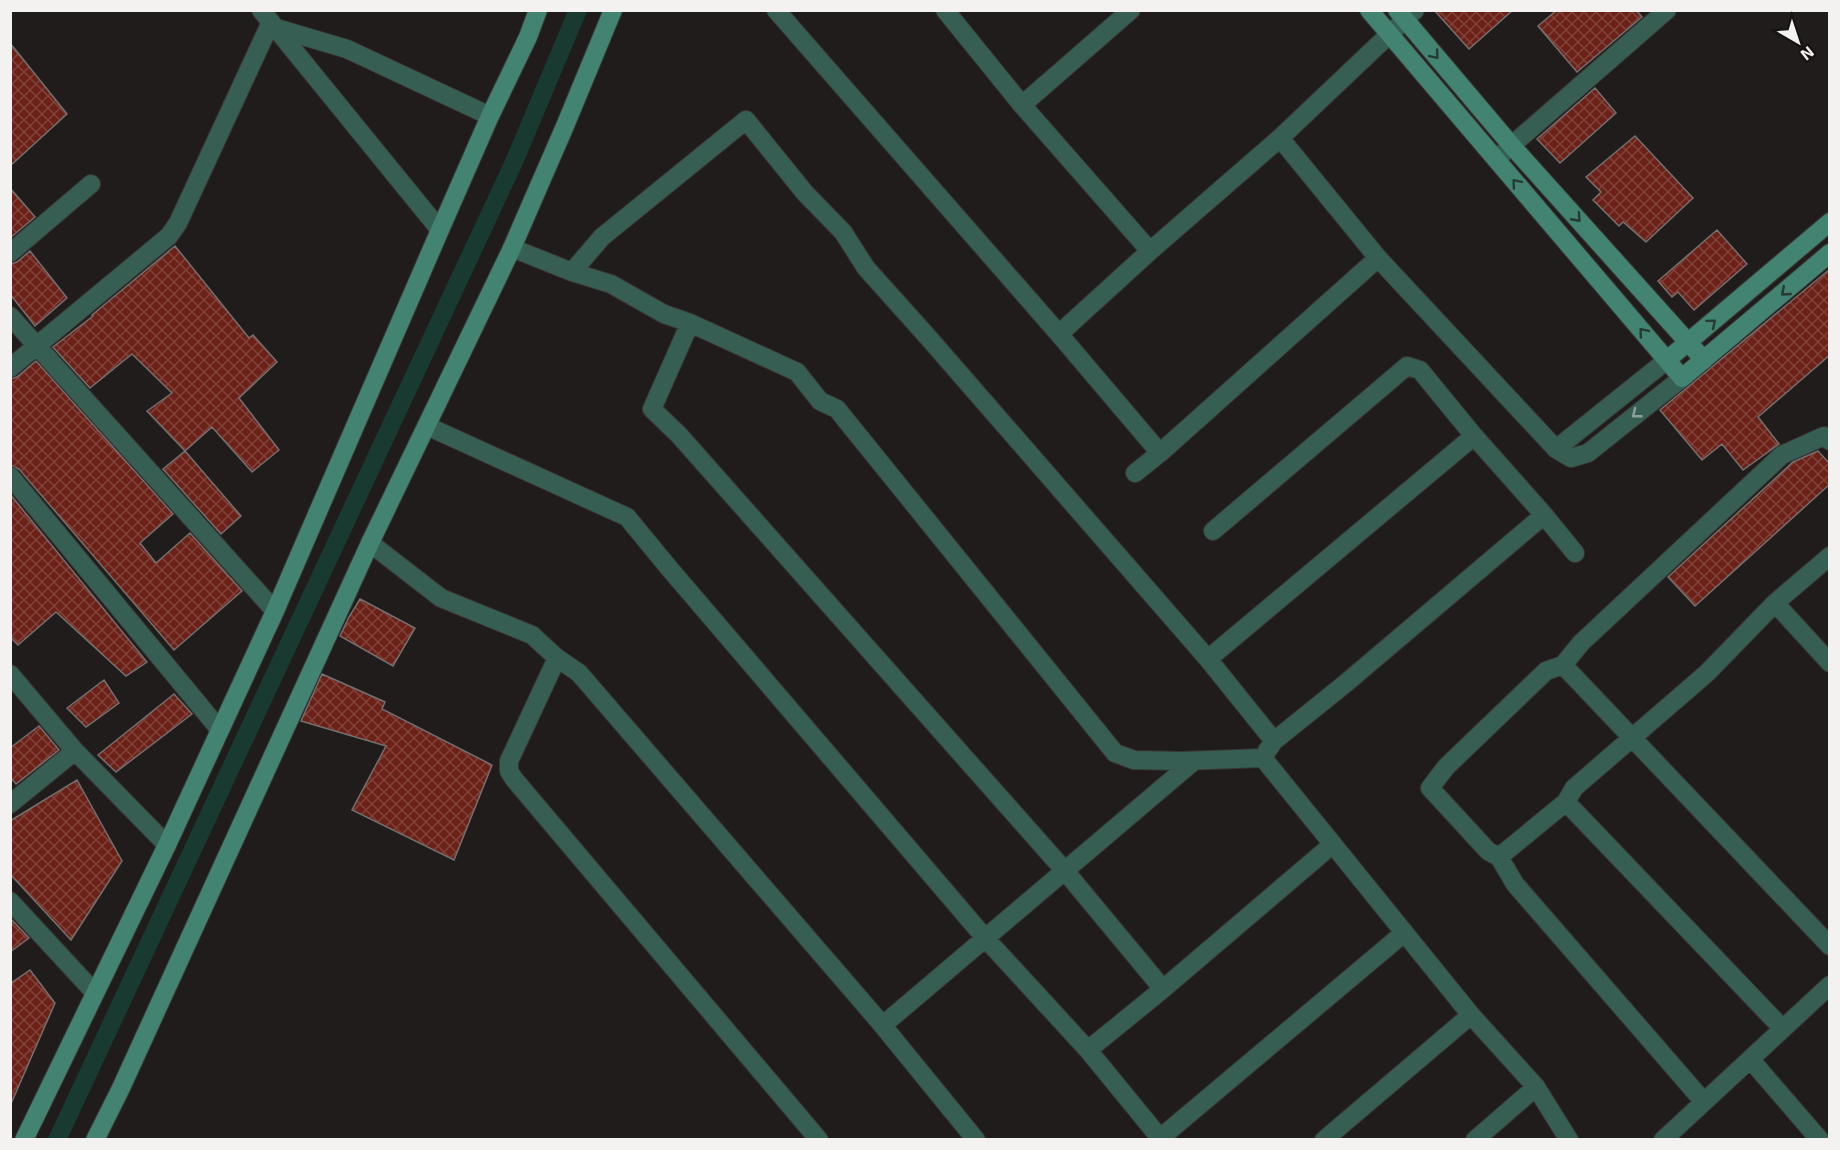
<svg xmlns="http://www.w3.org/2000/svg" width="1840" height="1150" font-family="'Exo 2',sans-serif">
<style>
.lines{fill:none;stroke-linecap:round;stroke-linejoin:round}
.canal{stroke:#193a31;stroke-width:18}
.building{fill:url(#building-cross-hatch);stroke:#74706f;stroke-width:1.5}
.street-casing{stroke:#393635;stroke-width:20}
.secondary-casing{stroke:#393635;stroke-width:20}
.street{stroke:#375e53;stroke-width:18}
.secondary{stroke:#428371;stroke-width:18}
.oneway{stroke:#253a33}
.oneway2{stroke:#8ca19a}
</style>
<defs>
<pattern id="building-cross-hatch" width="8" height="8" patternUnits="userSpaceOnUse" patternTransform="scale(1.5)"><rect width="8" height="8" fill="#6b2117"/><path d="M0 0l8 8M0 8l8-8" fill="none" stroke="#814239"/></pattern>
</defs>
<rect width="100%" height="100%" fill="#1f1c1b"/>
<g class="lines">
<path class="canal" d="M57,1140l457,-978 64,-152"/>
</g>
<path class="building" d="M1434,10h79l-44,39z
M1557,10h79l6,7 -65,55 -39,-46z
M10,43l57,71 -57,52z
M1595,88l21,25 -56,50 -23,-24z
M1635,136l58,62 -47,44 -23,-20 -4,4 -26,-26 8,-8 -15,-15z
M10,188l25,29 -25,21z
M1717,230l30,34 -53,46 -16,-18 -6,5 -14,-16z
M175,246l74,92 4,-3 24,27 -38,36 40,52 -27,22 -40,-45 -27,24 -38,-40 25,-18 -40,-39 -42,34 -37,-41 40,-31 -1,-1z
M30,251l37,47 -32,28 -25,-32v-30l7,-2z
M1830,269v86l-72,62 21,27 -36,26 -21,-26 -20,16 -42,-50z
M36,361l137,153 -33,29 16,20 34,-30 52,58 -68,59 -155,-181 -9,-4v-86l7,-2z
M185,451l56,65 -20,18 -58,-65z
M1818,451l12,13v20l-135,122 -27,-29 125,-115z
M10,494l12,15 125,153 -21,14 -70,-64 -38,33 -8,-8z
M360,599l55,29 -22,38 -53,-30 9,-19z
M322,674l63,28 -3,7 110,56 -38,95 -102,-50 34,-64 -85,-25z
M104,680l15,23 -33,24 -19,-19z
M174,694l18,20 -76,58 -18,-17z
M39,726l20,24 -43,34 -6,-7v-29z
M77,780l45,81 -51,79 -61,-66v-53z
M10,918l19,20 -19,14z
M30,970l25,33 -45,103v-122z"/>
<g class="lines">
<g class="street-casing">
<path id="street" d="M261,10l179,220
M776,10l283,324 101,119
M945,10l77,95 128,146
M276,28l71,21 143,67
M1022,105l109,-95
M1280,138l98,120 178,191 15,9 17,-5 94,-75
M1496,159l171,-149
M512,248l60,24 39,12 53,30 26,9 107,49 23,29 17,8 278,344 19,7 48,1 81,-3 208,257 65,72 33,53
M10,253l81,-69
M572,272l30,-35 144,-117 59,73 38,39 23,36 61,68 281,323 66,82
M10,316l265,295
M690,323l-38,86 27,26 386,436 98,118
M1059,334l91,-83 130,-113 135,-128
M10,368l159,-132 9,-13 93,-201
M427,426l200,91 42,51 317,371 102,111 72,88
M1556,449l111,-89
M1135,473l25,-20 218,-195
M10,476l210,254
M1213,531l194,-165 13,4 54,66 70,79 31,38
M370,543l71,55 91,37 25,23 22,15 300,348 97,119
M1775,603l55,60
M557,658l-48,103v10l5,8 305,361
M1208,659l266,-223
M1563,665l267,281
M10,674l65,77 92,94
M1267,751l7,-10 72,-58 198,-168
M1566,802l217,227
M10,804l65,-53
M1499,857l67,-55 8,-14 133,-115 68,-70 55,-47
M10,901l85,92
M883,1025l311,-264
M1088,1050l75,-61 170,-145
M1750,1059l70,81
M1704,1102l-189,-218 -16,-27 -11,-6 -58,-63 16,-21 100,-96 17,-6 18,-22 201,-188 42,-19 6,5
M1158,1140l246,-207
M1324,1140l147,-125
M1475,1140l61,-53
M1663,1140l167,-155"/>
</g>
<g class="secondary-casing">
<path id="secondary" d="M1369,10l313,368 148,-125
M1397,10l115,136 192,214
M1667,360l163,-138
M24,1140l143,-295 108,-234 165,-381 50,-114 38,-79 10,-27
M95,1140l26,-52 249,-545 142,-295 53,-122 48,-116"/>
</g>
<use href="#street" class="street"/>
<use href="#secondary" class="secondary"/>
</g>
<defs><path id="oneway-chevron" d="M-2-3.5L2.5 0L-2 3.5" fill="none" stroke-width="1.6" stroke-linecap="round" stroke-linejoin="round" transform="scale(1.5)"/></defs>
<g class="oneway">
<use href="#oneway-chevron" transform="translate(1435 55) rotate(50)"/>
<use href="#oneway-chevron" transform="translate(1516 183) rotate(-130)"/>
<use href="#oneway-chevron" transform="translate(1577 218) rotate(48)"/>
<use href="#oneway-chevron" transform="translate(1785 292) rotate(139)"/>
<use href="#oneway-chevron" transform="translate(1712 323) rotate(-40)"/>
<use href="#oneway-chevron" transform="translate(1643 332) rotate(-130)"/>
</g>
<use class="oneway2" href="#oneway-chevron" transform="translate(1636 414) rotate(142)"/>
<rect width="1840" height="1150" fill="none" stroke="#f4f2f1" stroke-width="24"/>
<g transform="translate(1798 42) rotate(141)" stroke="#161312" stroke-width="4.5" paint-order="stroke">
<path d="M0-4.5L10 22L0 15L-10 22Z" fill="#f4f2f1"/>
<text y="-9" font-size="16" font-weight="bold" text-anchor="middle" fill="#f4f2f1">N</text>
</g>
</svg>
